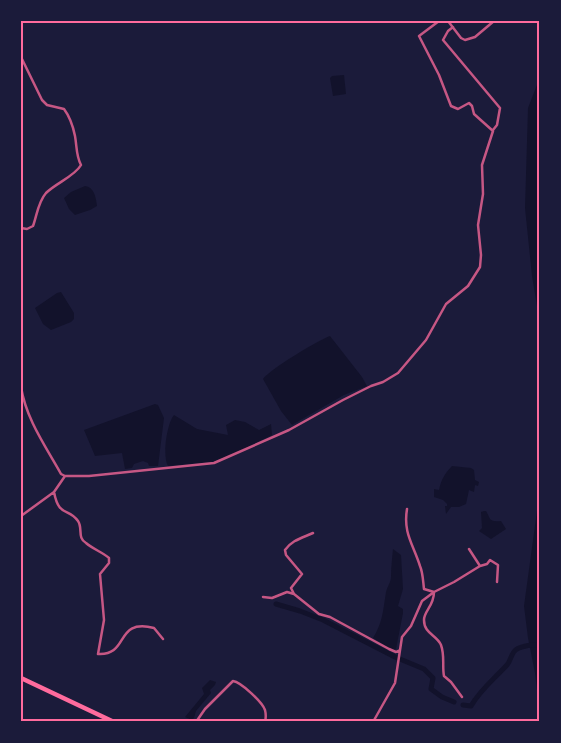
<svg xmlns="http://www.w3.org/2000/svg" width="561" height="743" font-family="'Nunito Sans',sans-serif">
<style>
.water{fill:#12122b}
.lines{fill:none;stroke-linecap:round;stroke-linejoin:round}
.canal{stroke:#12122b;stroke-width:5}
.minor{stroke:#c65784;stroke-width:2.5}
.trunk{stroke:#ff6b9d;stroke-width:4.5}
.neatline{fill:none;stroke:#ff6b9d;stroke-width:2}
</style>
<rect width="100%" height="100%" fill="#1b1b3a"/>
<path class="water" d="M344,75l2,19 -13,2 -3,-18 2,-2z
M540,77v247l-8,-48 -7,-68 3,-100z
M85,186c9,1 11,11 12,20l-7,4 -15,5 -6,-6 -5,-11 7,-6z
M61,292l13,21v6l-3,3 -20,8 -8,-6 -8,-16 22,-15z
M330,336l32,41 5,9 -23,9 -52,30 -11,-14 -18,-32c6,-9 55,-39 67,-43z
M155,404l3,1 6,13 -6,48h-9l-1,-3 -5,-2 -9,3 -2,4 -7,1 -3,-16 -27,3 -11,-26z
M174,415l23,14 31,6 -2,-10 9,-5 10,2 14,8 12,-6 1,11 -40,20 -20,7 -44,4c-6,-10 -1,-43 6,-51z
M452,466l19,2 3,2 1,10 4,2 -1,4 -3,-1 -1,7 -5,-2 -3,14 -7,3h-8l-5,7 -1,-8h2v-2l-4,-4 -9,-3v-8l5,1c2,-10 6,-17 13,-24z
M540,489v226l-5,-42 -7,-35 -4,-32z
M484,511h2c5,8 2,11 15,10l5,8 -15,10 -12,-8 3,-3 -1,-16z
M393,549l8,6 2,34 -5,17 5,3v4l-7,36 -2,1 -5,-2 -16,-10c10,-16 10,-28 13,-46 1,-5 5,-10 5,-15 0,-9 1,-18 2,-28z
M210,680l6,2 -1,3 -5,5 1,3 -15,18 -2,7 -2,2 -7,-3 19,-23 -2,-6z"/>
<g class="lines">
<path class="canal" d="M276,604l24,7 23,9 72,37 29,12 9,9 -2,11 11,8 12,5
M463,705l8,1c9,-16 23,-27 36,-41 4,-4 4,-13 10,-16 5,-3 17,-5 23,-4"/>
<path class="minor" d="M448,21l13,17 4,2 10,-3 19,-16
M453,27l-5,4 -5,9 57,68 -3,17 -4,5
M21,57l21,43 5,5 17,4c6,8 9,17 11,27 2,11 1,20 6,29 -6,11 -25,18 -35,28 -8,9 -9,22 -13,33l-6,3 -6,-1
M21,387c5,32 25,60 40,87l4,2h24l125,-13 75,-33 54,-30 28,-14 12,-4 15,-9 28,-33 20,-36 22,-18 12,-19 1,-12 -3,-30 5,-31 -1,-29 11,-34 -19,-17 -2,-8 -3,-3 -11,6 -7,-3 -12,-31 -20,-39 20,-15
M54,492c5,26 14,15 24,29 5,7 -1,17 8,22 7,6 16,9 23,15v5l-9,11 4,46 -6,34c32,2 16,-36 56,-26l9,11
M407,509c-4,24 6,35 13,57 3,7 3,15 4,23l10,3c0,14 -10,19 -10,28 0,14 13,15 17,25 4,11 1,21 3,31l7,6 11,15
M21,516l33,-24 11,-16
M480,566l7,-2 3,-4 8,5 -1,17
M294,594l-3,-6 11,-14 -16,-19 -1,-5c7,-10 17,-12 28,-17
M263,597l9,1 15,-6 7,2 25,20 11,3 59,32 7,3 4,-2
M196,722l9,-13 28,-28c8,1 29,21 32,29 1,4 1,8 0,12
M373,722l22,-39 7,-46 9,-11 11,-25 12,-9 20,-10 26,-16 -11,-17"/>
<path class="trunk" d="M21,678l93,44"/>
</g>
<rect width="561" height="743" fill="none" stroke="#1b1b3a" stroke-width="45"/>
<rect x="22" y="22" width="516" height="698" class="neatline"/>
</svg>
